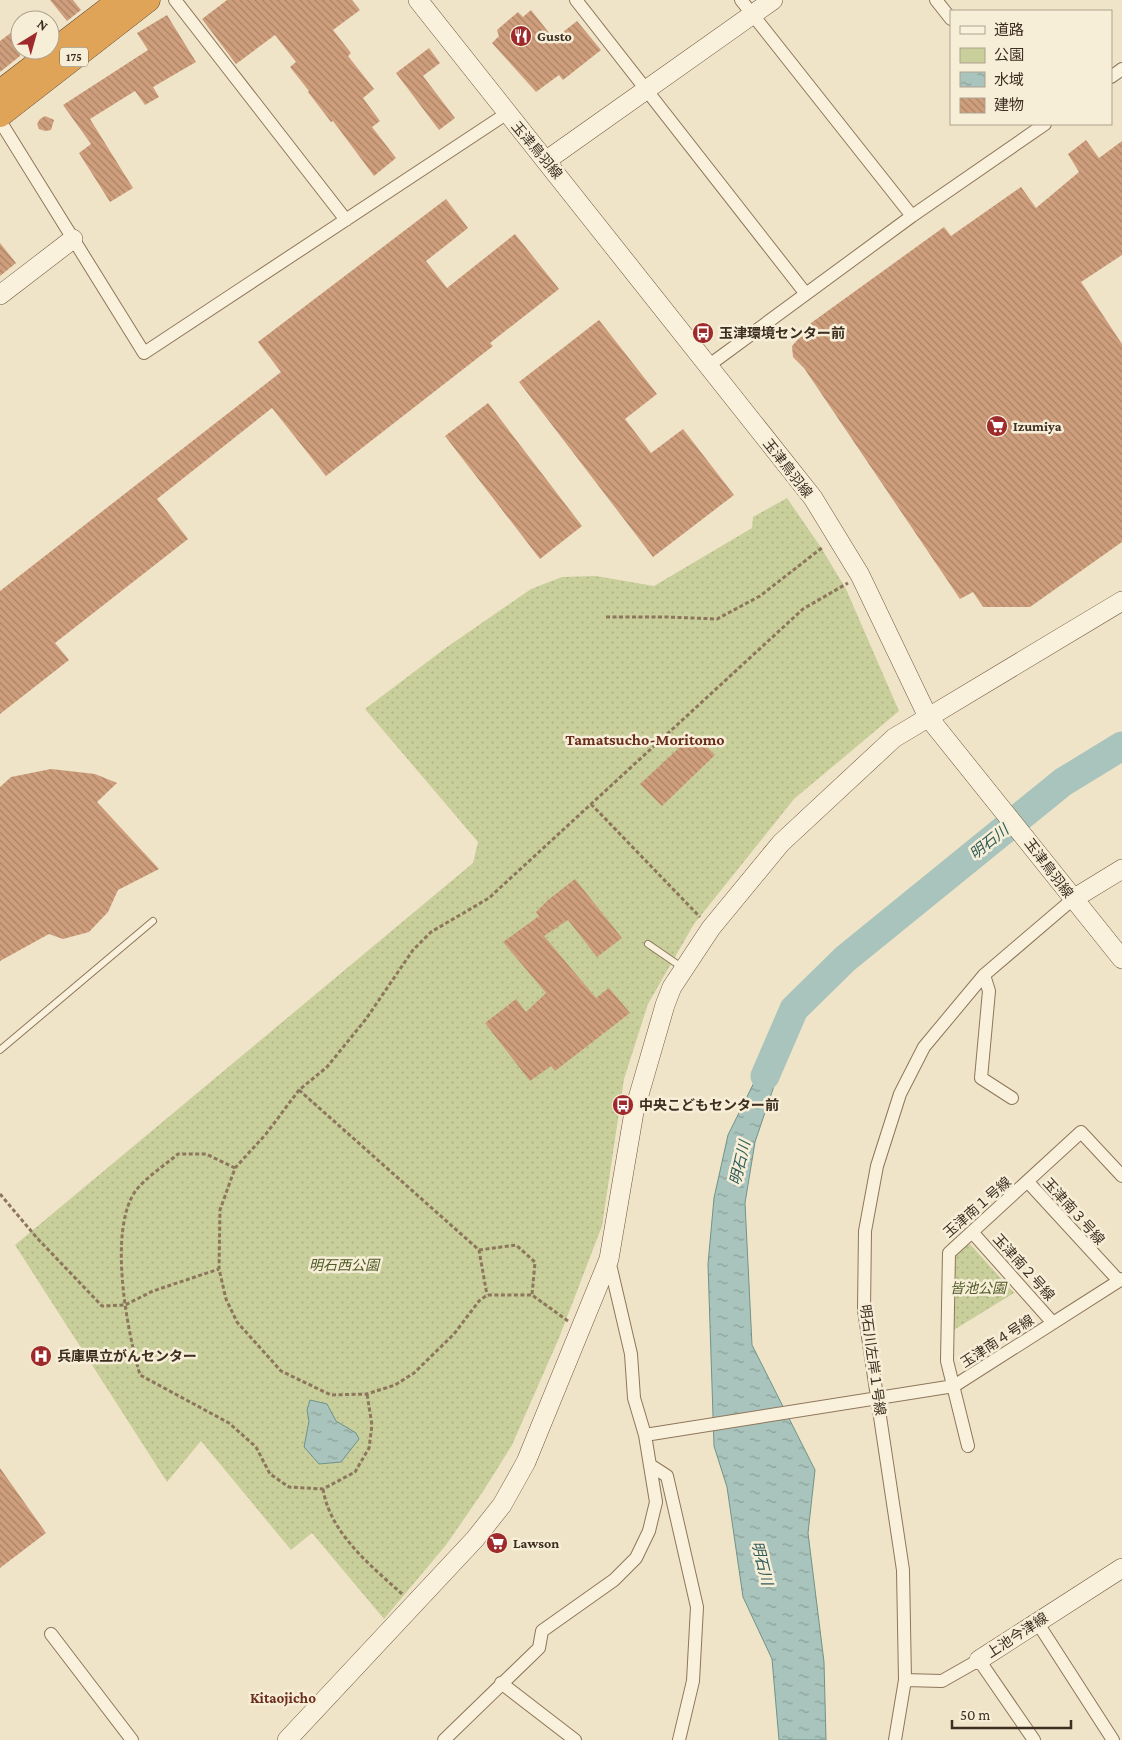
<svg xmlns="http://www.w3.org/2000/svg" width="1122" height="1740" font-family="'Crimson Pro','Noto Sans JP',serif">
<style>
.green{fill:url(#green-dots)}
.water{fill:url(#water-ripples);stroke:#6f938a}
.lines{fill:none;stroke-linecap:round;stroke-linejoin:round}
.river{stroke:#a9c4bc;stroke-width:29}
.building{fill:url(#building-back-hatch)}
.lane-casing{stroke:#8d765c;stroke-width:8}
.street-casing{stroke:#8d765c;stroke-width:14}
.secondary-casing{stroke:#6f573f;stroke-width:20}
.highway-casing{stroke:#5b4430;stroke-width:25}
.path{stroke:#8d765c;stroke-width:3;stroke-dasharray:4 2.5;stroke-linecap:butt}
.lane{stroke:#faf1dc;stroke-width:6}
.street{stroke:#faf1dc;stroke-width:12}
.secondary{stroke:#faf1dc;stroke-width:19}
.highway{stroke:#e0a458;stroke-width:24}
.labels{text-anchor:middle;dominant-baseline:central;stroke-width:5;stroke-linejoin:round;paint-order:stroke}
.shield{fill:#f7eed8;stroke:#756857;stroke-width:1}
.shield-label{font-size:12px;font-weight:bold;fill:#3d2e20}
.poi-label{font-size:14px;font-weight:bold;fill:#3d2e20;stroke:#f7eed8;text-anchor:start}
.street-label{font-size:14px;fill:#3d2e20;stroke:#f7eed8}
.park-label{font-size:14px;font-style:italic;fill:#4d5a26;stroke:#f7eed8}
.water-label{font-size:15px;font-style:italic;fill:#2f5d5a;stroke:#f7eed8}
.neighbourhood-label{font-size:15px;font-weight:bold;fill:#6b2e1e;stroke:#f7eed8}
.quarter-label{font-size:16px;font-weight:bold;fill:#6b2e1e;stroke:#f7eed8}
</style>
<defs>
<pattern id="green-dots" width="8" height="8" patternUnits="userSpaceOnUse" patternTransform="scale(1.25)"><rect width="8" height="8" fill="#c9cf9b"/><path d="M2 2h.1M6 6h.1" fill="none" stroke="#aeb285" stroke-width="1.8" stroke-linecap="round"/></pattern>
<pattern id="water-ripples" width="26" height="14" patternUnits="userSpaceOnUse" patternTransform="scale(1.25)"><rect width="26" height="14" fill="#a9c4bc"/><path d="M2 4q2-2 4 0t4 0M15 11q2-2 4 0t4 0" fill="none" stroke="#8ba098"/></pattern>
<pattern id="building-back-hatch" width="6" height="6" patternUnits="userSpaceOnUse" patternTransform="scale(1.25)"><rect width="6" height="6" fill="#cf9f7d"/><path d="M-1 5l2 2M0 0l6 6M5-1l2 2" fill="none" stroke="#a98266"/></pattern>
</defs>
<rect width="100%" height="100%" fill="#f0e4c8"/>
<path class="green" d="M787,498l33,48 26,43 53,122 -105,88 -100,125 -46,80 -24,75 -22,147 -43,112 -47,107 -28,45 -38,55 -62,74 -72,-86 -21,17 -90,-109 -34,41 -152,-237 458,-382 5,-21 -113,-133 82,-62 84,-58 31,-12 34,-1 58,10 98,-58 1,-11z
M970,1244l44,49 -62,38 3,-80z"/>
<path class="water" d="M782,1026l-5,51 -22,65 -10,61 7,142 63,125 -7,63 16,129 2,78h-47l-7,-81 -29,-62 -16,-110 -13,-41 -6,-182 6,-66 14,-63z
M310,1400l17,4 9,17 20,12 3,6 -18,23 -22,2 -15,-17 5,-26 -2,-11z"/>
<g class="lines">
<path class="river" d="M765,1076l29,-67 51,-50 218,-177 59,-36"/>
</g>
<path class="building" d="M50,0h23l8,10 -14,11z
M227,0h125l8,10 -27,20 18,23 -3,3 26,33 -11,9 17,23 -8,6 24,31 -22,18 -41,-55 -2,1 -23,-30 1,-1 -19,-24 6,-5 -21,-27 -39,29 -34,-45z
M531,10l23,29 23,-18 24,29 -38,30 -4,-5 -23,17 -44,-49 7,-7 -2,-6 21,-18 5,5z
M167,15l29,47 -43,25 6,10 -14,8 -10,-14 -45,28 43,69 -23,14 -31,-49 12,-9 -28,-39 85,-55 -11,-17z
M20,26v30l-20,16v-31z
M429,48l11,15 -17,13 32,42 -16,12 -43,-57z
M45,116l9,4 -3,10 -6,1 -6,-2 -2,-5 3,-5z
M1086,140l13,18 23,-17v114l-41,27 41,62v198l-92,65h-47l-10,-15 -13,7 -156,-231 -11,-11 -1,-11 8,-9 14,-2 -3,-12 133,-96 7,9 70,-49 15,21 43,-36 -11,-18z
M446,199l22,29 -42,33 21,27 68,-54 44,55 -69,54 3,3 -167,130 -54,-68 -115,91 31,40 -133,104 14,17 -69,54v-123l281,-219 -23,-30z
M0,243l16,20 -16,13z
M599,320l58,74 -32,25 26,34 32,-24 51,66 -81,62 -134,-175z
M488,403l94,123 -42,33 -95,-123z
M694,734l21,21 -53,51 -22,-22z
M51,769l44,5 22,9 -20,19 62,67 -41,21 -10,22 -19,20 -26,7 -14,-5 -49,27v-174l11,-10z
M575,879l47,59 -25,19 -29,-37 -24,16 52,62 13,-10 21,25 -75,58 -4,-5 -21,15 -45,-58 31,-24 10,13 20,-19 -43,-51 36,-26 -3,-4 12,-12z
M0,1468l46,65 -46,35z"/>
<g class="lines">
<g class="lane-casing">
<path id="lane" d="M648,944l35,24
M0,1050l153,-129"/>
</g>
<g class="street-casing">
<path id="street" d="M175,0l171,220
M576,0l230,294
M741,0l171,216
M936,0l15,19
M1111,77l11,-8
M0,121l144,232 362,-239
M708,366l204,-150 133,-92
M984,975l5,16 -8,87 31,20
M1028,1182l91,99
M972,1232l81,91
M645,1435l309,-49 168,-107
M968,1446l-21,-85 2,-108 132,-121 41,44
M650,1465l17,11 30,131 -4,74 -14,59
M1037,1622l76,118
M51,1634l81,106
M905,1680l37,1 37,-21 55,80
M501,1683l74,57
M444,1740l95,-92 3,-17 72,-51 22,-22 13,-27 7,-29 -11,-67 -11,-37 -3,-44 -22,-94
M895,1740l10,-60 -2,-110 -39,-260 1,-79 12,-65 23,-72 24,-47 60,-72 89,-76"/>
</g>
<g class="secondary-casing">
<path id="secondary" d="M418,0l395,498 47,77 68,142 194,242
M547,160l226,-160
M0,295l73,-56
M1073,899l49,-30
M979,1660l143,-92
M287,1740l188,-201 27,-34 24,-43 83,-203 25,-147 31,-107 7,-18 39,-59 70,-85 113,-105 228,-137"/>
</g>
<g class="highway-casing">
<path id="highway" d="M0,92l120,-92
M0,115l148,-115"/>
</g>
<path class="path" d="M606,617h61l50,2 43,-23 63,-49
M591,804l109,113
M299,1090l180,160 8,45
M235,1168l-29,-14h-28c-13,11 -30,22 -41,35 -30,38 -10,142 3,186l89,48 27,24 14,27 19,13 34,2 32,-17 14,-24 3,-23 -5,-31
M0,1194l37,44 65,68 23,-1 28,-14 66,-22
M479,1250l37,-5 19,17 -3,33
M568,1321l-36,-26h-45l-8,6 -25,33 -40,39 -19,12 -28,9 -36,1 -50,-24 -44,-49 -11,-23 -7,-30 1,-59 15,-42 31,-34 33,-44 28,-23 39,-48 47,-69 18,-18 58,-34 314,-289 45,-26
M323,1489c7,44 47,76 79,105"/>
<use href="#lane" class="lane"/>
<use href="#street" class="street"/>
<use href="#secondary" class="secondary"/>
<use href="#highway" class="highway"/>
</g>
<defs>
<g id="restaurant-disc" transform="scale(1.125)"><circle r="9.5" fill="#9e2a2b" stroke="#f7eed8"/><path d="M-5-6h1v4h1v-4h1v4h1v-4h1v5L-1.5 .5V6h-2V.5L-5-1ZM5-6V6H3V1.5H1.5Q1.5-4 5-6Z" fill="#fff"/></g>
<g id="bus-disc" transform="scale(1.125)"><circle r="9.5" fill="#9e2a2b" stroke="#f7eed8"/><path d="M-5-6H5V4H4V6H2V4H-2V6H-4V4H-5ZM-3.5-4V0h7V-4ZM-3.5 1.2v1.5H-2V1.2ZM2 1.2v1.5H3.5V1.2Z" fill="#fff"/></g>
<g id="supermarket-disc" transform="scale(1.125)"><circle r="9.5" fill="#9e2a2b" stroke="#f7eed8"/><path d="M-6-5.5h2.5l.6 2H6L4.5 2H-2.5L-4.4-4H-6ZM-1.5 3.2a1.3 1.3 0 1 0 .1 0ZM3 3.2a1.3 1.3 0 1 0 .1 0Z" fill="#fff"/></g>
<g id="hospital-disc" transform="scale(1.125)"><circle r="9.5" fill="#9e2a2b" stroke="#f7eed8"/><path d="M-5-5h3v3.5h4V-5h3V5h-3V1.5h-4V5h-3Z" fill="#fff"/></g>
</defs>
<g fill-rule="evenodd">
<use href="#restaurant-disc" x="521" y="36"/>
<use href="#bus-disc" x="703" y="333"/>
<use href="#supermarket-disc" x="997" y="426"/>
<use href="#bus-disc" x="623" y="1105"/>
<use href="#hospital-disc" x="41" y="1356"/>
<use href="#supermarket-disc" x="497" y="1543"/>
</g>
<g class="labels">
<rect class="shield" x="60" y="47.5" width="28" height="19" rx="4"/>
<g class="shield-label">
<text x="74" y="57">175</text>
</g>
<g class="poi-label">
<text x="537" y="36">Gusto</text>
<text x="719" y="333">玉津環境センター前</text>
<text x="1013" y="426">Izumiya</text>
<text x="639" y="1105">中央こどもセンター前</text>
<text x="57" y="1356">兵庫県立がんセンター</text>
<text x="513" y="1543">Lawson</text>
</g>
<g class="street-label">
<text transform="translate(537 150) rotate(50)">玉津鳥羽線</text>
<text transform="translate(788 468) rotate(52)">玉津鳥羽線</text>
<text transform="translate(1049 868) rotate(53)">玉津鳥羽線</text>
<text transform="translate(977 1207) rotate(-41)">玉津南１号線</text>
<text transform="translate(1074 1211) rotate(48)">玉津南３号線</text>
<text transform="translate(1024 1267) rotate(48)">玉津南２号線</text>
<text transform="translate(997 1341) rotate(-33)">玉津南４号線</text>
<text transform="translate(873 1360) rotate(82)">明石川左岸１号線</text>
<text transform="translate(1017 1635) rotate(-33)">上池今津線</text>
</g>
<g class="park-label">
<text x="344" y="1265">明石西公園</text>
<text x="978" y="1288">皆池公園</text>
</g>
<g class="water-label">
<text transform="translate(989 842) rotate(-39)">明石川</text>
<text transform="translate(740 1163) rotate(-77)">明石川</text>
<text transform="translate(762 1563) rotate(76)">明石川</text>
</g>
<g class="neighbourhood-label">
<text x="283" y="1698">Kitaojicho</text>
</g>
<g class="quarter-label">
<text x="645" y="739">Tamatsucho-Moritomo</text>
</g>
</g>
<rect x="950" y="10" width="162" height="115" fill="#f7eed8" stroke="#ada18e"/>
<rect x="960" y="26" width="25" height="8" fill="#faf1dc" stroke="#ada18e"/>
<text x="994" y="35" font-size="15" fill="#3d2e20">道路</text>
<rect x="960" y="48" width="25" height="15" fill="#c9cf9b" stroke="#ada18e"/>
<text x="994" y="60" font-size="15" fill="#3d2e20">公園</text>
<rect x="960" y="72" width="25" height="15" fill="url(#water-ripples)" stroke="#ada18e"/>
<text x="994" y="85" font-size="15" fill="#3d2e20">水域</text>
<rect x="960" y="98" width="25" height="15" fill="url(#building-back-hatch)" stroke="#ada18e"/>
<text x="994" y="110" font-size="15" fill="#3d2e20">建物</text>
<g transform="translate(35 35) rotate(37)"><circle r="24" fill="#f7eed8" stroke="#ada18e"/>
<path d="M0-4L9 19L0 12L-9 19Z" fill="#9e2a2b"/>
<text y="-8" font-size="14" font-weight="bold" text-anchor="middle" fill="#3d2e20">N</text>
</g>
<path d="M952 1720v8h119v-8" fill="none" stroke="#3d2e20" stroke-width="2.5"/>
<text x="960" y="1720" font-size="15" fill="#3d2e20" stroke="#f7eed8" stroke-width="4" paint-order="stroke">50 m</text>
</svg>
